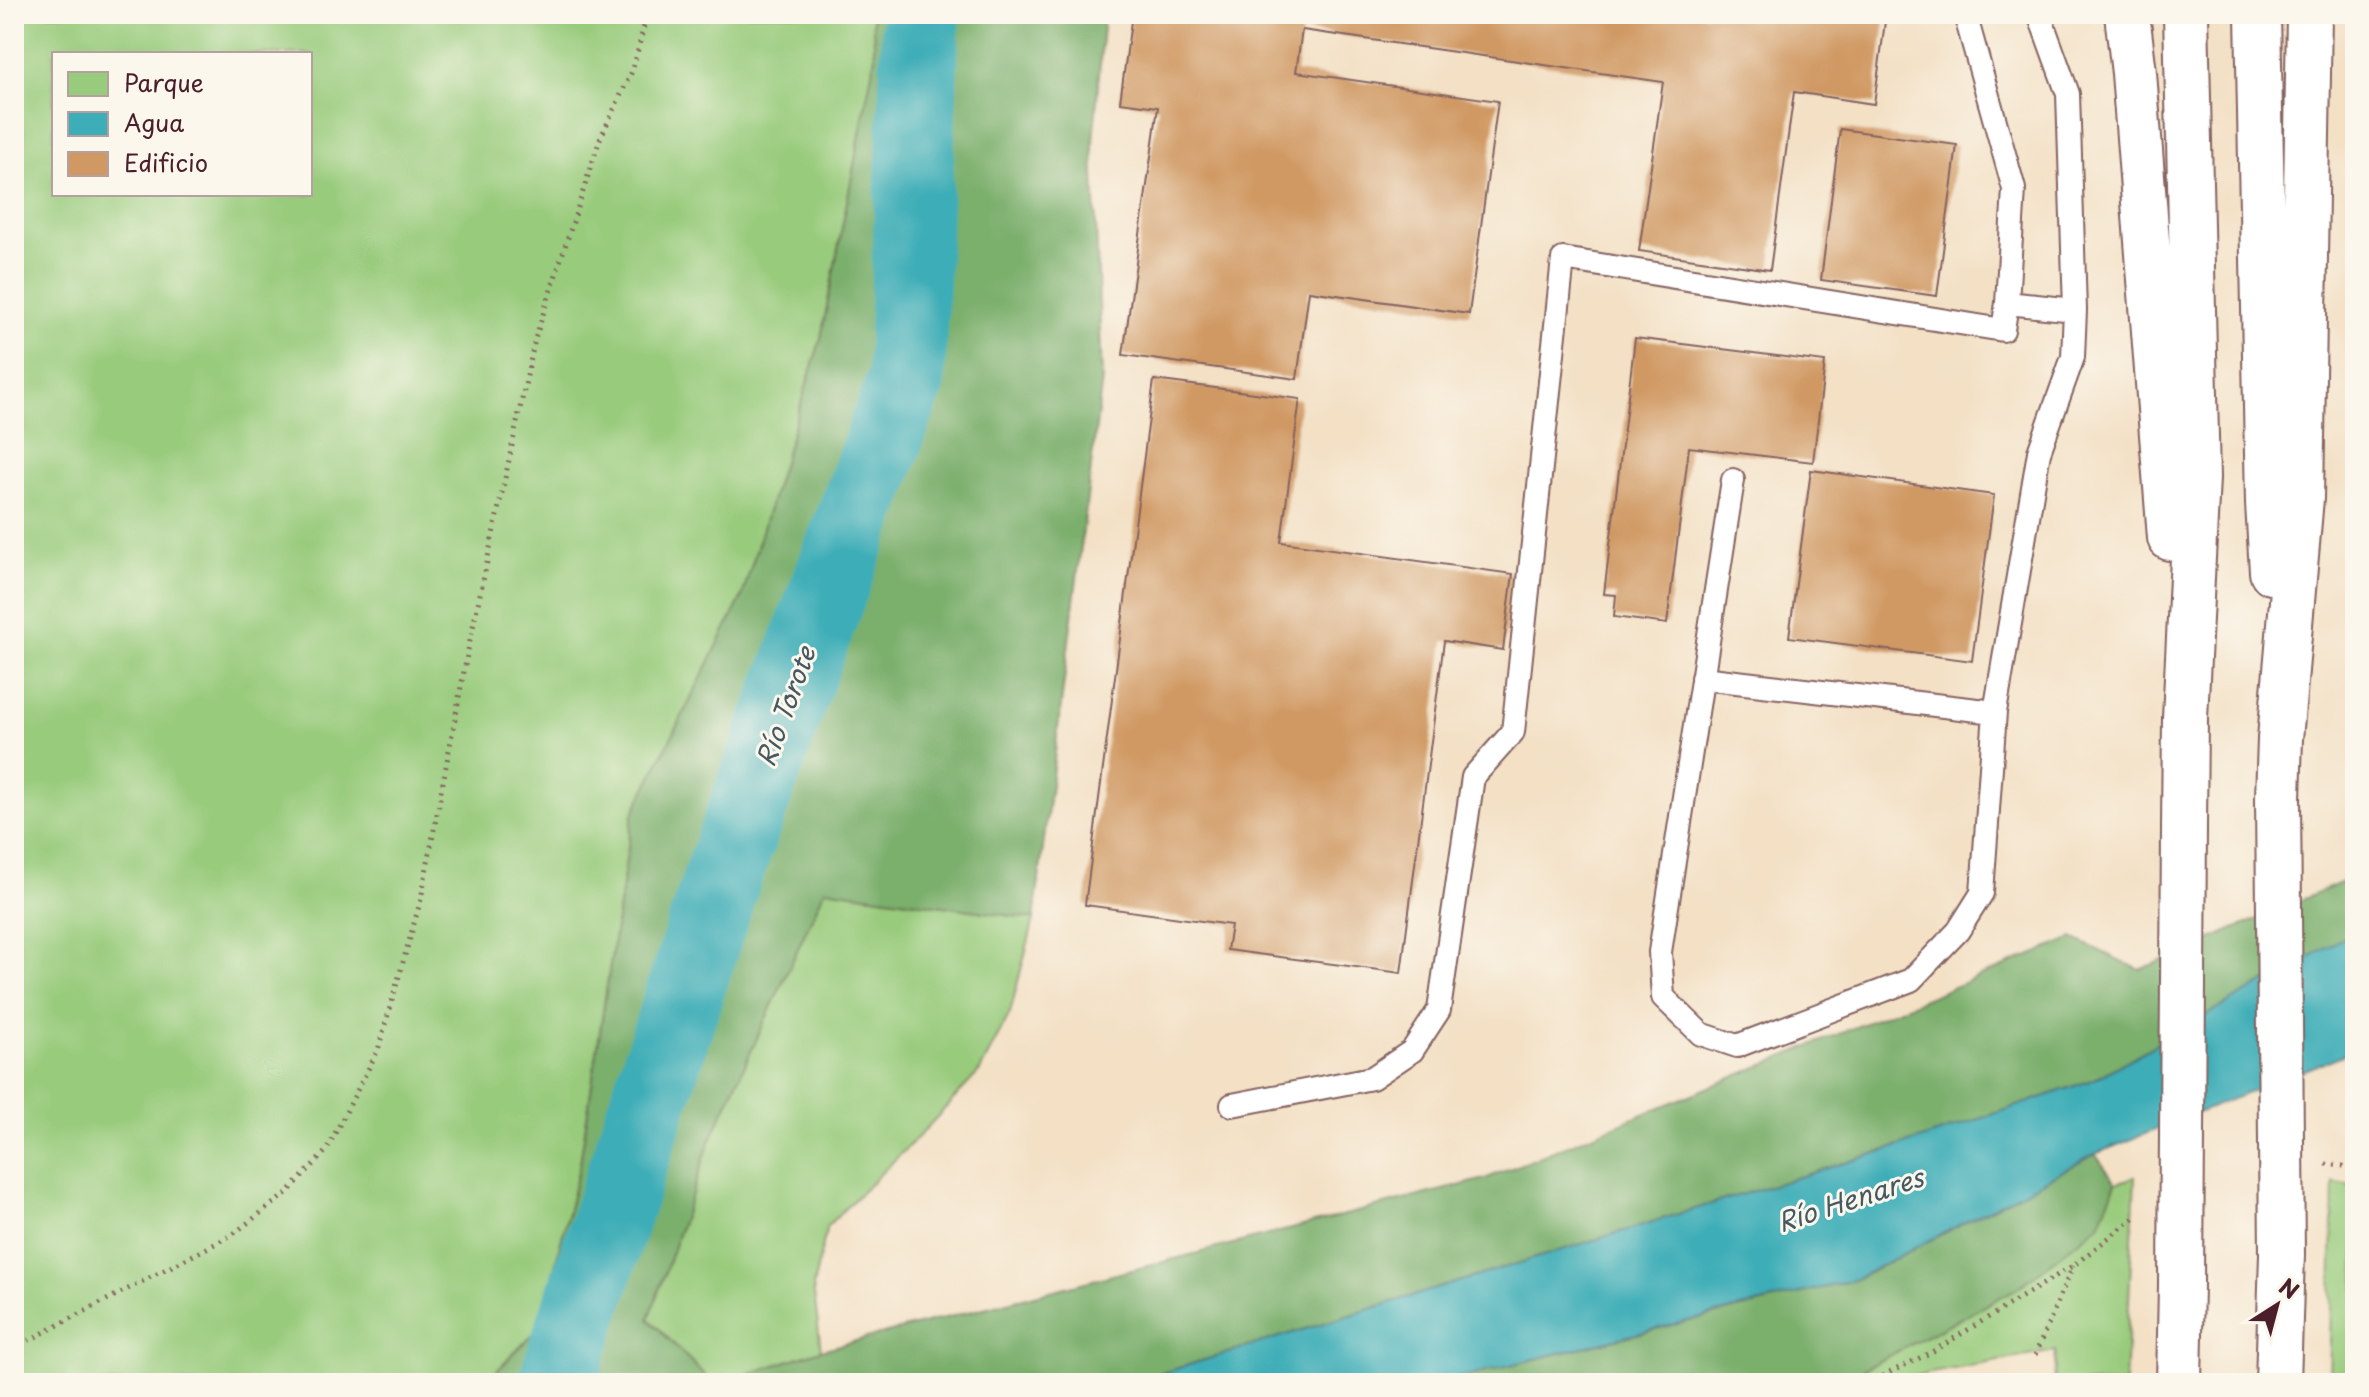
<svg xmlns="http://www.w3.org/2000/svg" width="2369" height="1397" font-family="'Playpen Sans',sans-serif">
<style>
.green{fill:#98cb7c;stroke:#717554;stroke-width:2;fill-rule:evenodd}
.forest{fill:#7aaf6c;stroke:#62674c;stroke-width:2}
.water{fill:#3dadb7;stroke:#446671;stroke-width:2}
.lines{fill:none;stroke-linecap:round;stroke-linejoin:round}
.river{stroke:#3dadb7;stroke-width:78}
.building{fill:#d09963}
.lane-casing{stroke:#856361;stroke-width:26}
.highway-casing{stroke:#856361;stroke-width:48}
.path{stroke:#856361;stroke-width:5;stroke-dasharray:2 6;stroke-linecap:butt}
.lane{stroke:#fff;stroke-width:22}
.highway{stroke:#fff;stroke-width:44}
.highway-bridge-casing{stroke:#856361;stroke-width:48;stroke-linecap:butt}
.highway-bridge{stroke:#fff;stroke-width:44}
.labels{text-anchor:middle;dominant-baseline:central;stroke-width:6;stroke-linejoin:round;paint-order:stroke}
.water-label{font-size:26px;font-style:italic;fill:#455863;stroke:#fbf7ec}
</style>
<rect width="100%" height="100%" fill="#fbf7ec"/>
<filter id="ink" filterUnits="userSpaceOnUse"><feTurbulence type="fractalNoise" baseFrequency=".0125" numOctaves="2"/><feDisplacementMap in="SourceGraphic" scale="16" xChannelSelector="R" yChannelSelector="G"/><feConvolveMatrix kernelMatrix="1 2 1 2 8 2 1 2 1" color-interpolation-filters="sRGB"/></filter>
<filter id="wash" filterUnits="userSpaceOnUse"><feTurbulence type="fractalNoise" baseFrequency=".006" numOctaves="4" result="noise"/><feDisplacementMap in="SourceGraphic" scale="32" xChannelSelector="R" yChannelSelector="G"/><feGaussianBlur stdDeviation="1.8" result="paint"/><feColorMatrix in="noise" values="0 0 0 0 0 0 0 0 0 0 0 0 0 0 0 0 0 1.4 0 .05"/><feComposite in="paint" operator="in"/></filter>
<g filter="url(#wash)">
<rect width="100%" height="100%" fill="#f3e0c5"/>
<path class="green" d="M14,14h858l3,42 -54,282 -79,259 -109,217 -53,350 -40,163 -55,56h-471zM54,54h256v140h-256z
M825,889l209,30 -24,94 -30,58 -59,63 -94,92 -14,60 8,64 -100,33h-9l-63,-64 61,-178z
M2135,1177l-10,206h-71l2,-32 -182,32h-37l181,-95 80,-63 18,-42z
M2334,1182l21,5v196h-26z"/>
<path class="forest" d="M872,14h232l-11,132 9,233 -68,540 -209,-30 -115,252 -61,178 63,64h-227l55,-56 40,-163 53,-350 109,-217 79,-259 54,-282z
M2355,868v69l-1,-5 -259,147 -176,61 -789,243h-409l100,-33 664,-171 588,-241 67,32 210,-91z
M2095,1154l21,29 -17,42 -81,63 -181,95h-399l416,-103z"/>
<path class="water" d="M2355,931v119l-260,104 -241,126 -416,103h-308l789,-243 176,-61z"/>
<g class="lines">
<path class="river" d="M557,1383l165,-505 184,-498 15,-366"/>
</g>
<g id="blocks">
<path class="building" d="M1132,14h754l-12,90 -80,-12 -24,178 -131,-19 24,-169 -361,-52 -6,42 202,29 -29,213 -160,-23 -12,88 -174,-24 35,-248 -38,-5z
M1840,129l117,16 -20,151 -116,-16z
M1635,338l190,24 -12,100 -124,-15 -22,177 -53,-7 2,-22 -12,-1z
M1154,380l146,19 -19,143 232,32 -10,76 -59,-9 -43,332 -174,-23 4,-25 -146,-20z
M1811,470l183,25 -22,166 -183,-24z"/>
</g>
</g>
<g filter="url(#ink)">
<use href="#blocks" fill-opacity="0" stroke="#856361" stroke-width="2"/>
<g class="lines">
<g class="lane-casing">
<path id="lane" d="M2007,303l68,7
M1733,480l-73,472 3,45 38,37 36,12 174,-66 47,-49 24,-38 13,-181 44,-260 34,-95 2,-47 -7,-216 -29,-80
M1702,678l293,34
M1232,1105l140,-27 40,-27 27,-41 34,-233 40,-45 50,-473 440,71 4,-27 7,-114 -49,-175"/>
</g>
<g class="highway-casing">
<path id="highway" d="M2127,14l7,59 36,465
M2258,14l10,489 4,69
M2278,798l2,-59 21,-241 8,-484
M2184,828l1,-110 12,-240 -11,-464
M2179,1383l2,-98
M2278,1383l4,-129"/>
</g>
<path class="path" d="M2326,1164l17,2 12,6
M14,1348l218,-113 56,-43 38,-41 52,-101 43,-151 46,-244 68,-316 65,-200 33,-70 14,-55
M2035,1355l38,-89
M1868,1383l62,-30 144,-88 64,-50"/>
<use href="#lane" class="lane"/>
<use href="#highway" class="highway"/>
<g class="highway-bridge-casing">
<path id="highway-bridge" d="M2278,798l4,456
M2181,1285l3,-457"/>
</g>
<use href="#highway-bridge" class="highway-bridge"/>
</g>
</g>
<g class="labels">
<g class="water-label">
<text transform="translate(785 706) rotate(-70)">Río Torote</text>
<text transform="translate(1850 1199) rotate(-18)">Río Henares</text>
</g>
</g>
<rect width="2369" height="1397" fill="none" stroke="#fbf7ec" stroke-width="48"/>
<rect x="52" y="52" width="260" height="144" fill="#fbf7ec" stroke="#b4a19f" stroke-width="2"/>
<rect x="68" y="72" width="40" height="24" fill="#98cb7c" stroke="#b4a19f" stroke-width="2"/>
<text x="124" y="92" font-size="24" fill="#4a1f2b">Parque</text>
<rect x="68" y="112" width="40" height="24" fill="#3dadb7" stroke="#b4a19f" stroke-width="2"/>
<text x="124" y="132" font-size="24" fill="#4a1f2b">Agua</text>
<rect x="68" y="152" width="40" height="24" fill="#d09963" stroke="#b4a19f" stroke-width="2"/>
<text x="124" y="172" font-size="24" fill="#4a1f2b">Edificio</text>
<g transform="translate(2277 1305) rotate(36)" stroke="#fbf7ec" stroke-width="6" paint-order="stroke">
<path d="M0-6L14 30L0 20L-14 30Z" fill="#4a1f2b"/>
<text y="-12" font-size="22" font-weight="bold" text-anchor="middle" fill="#4a1f2b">N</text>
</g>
</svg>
